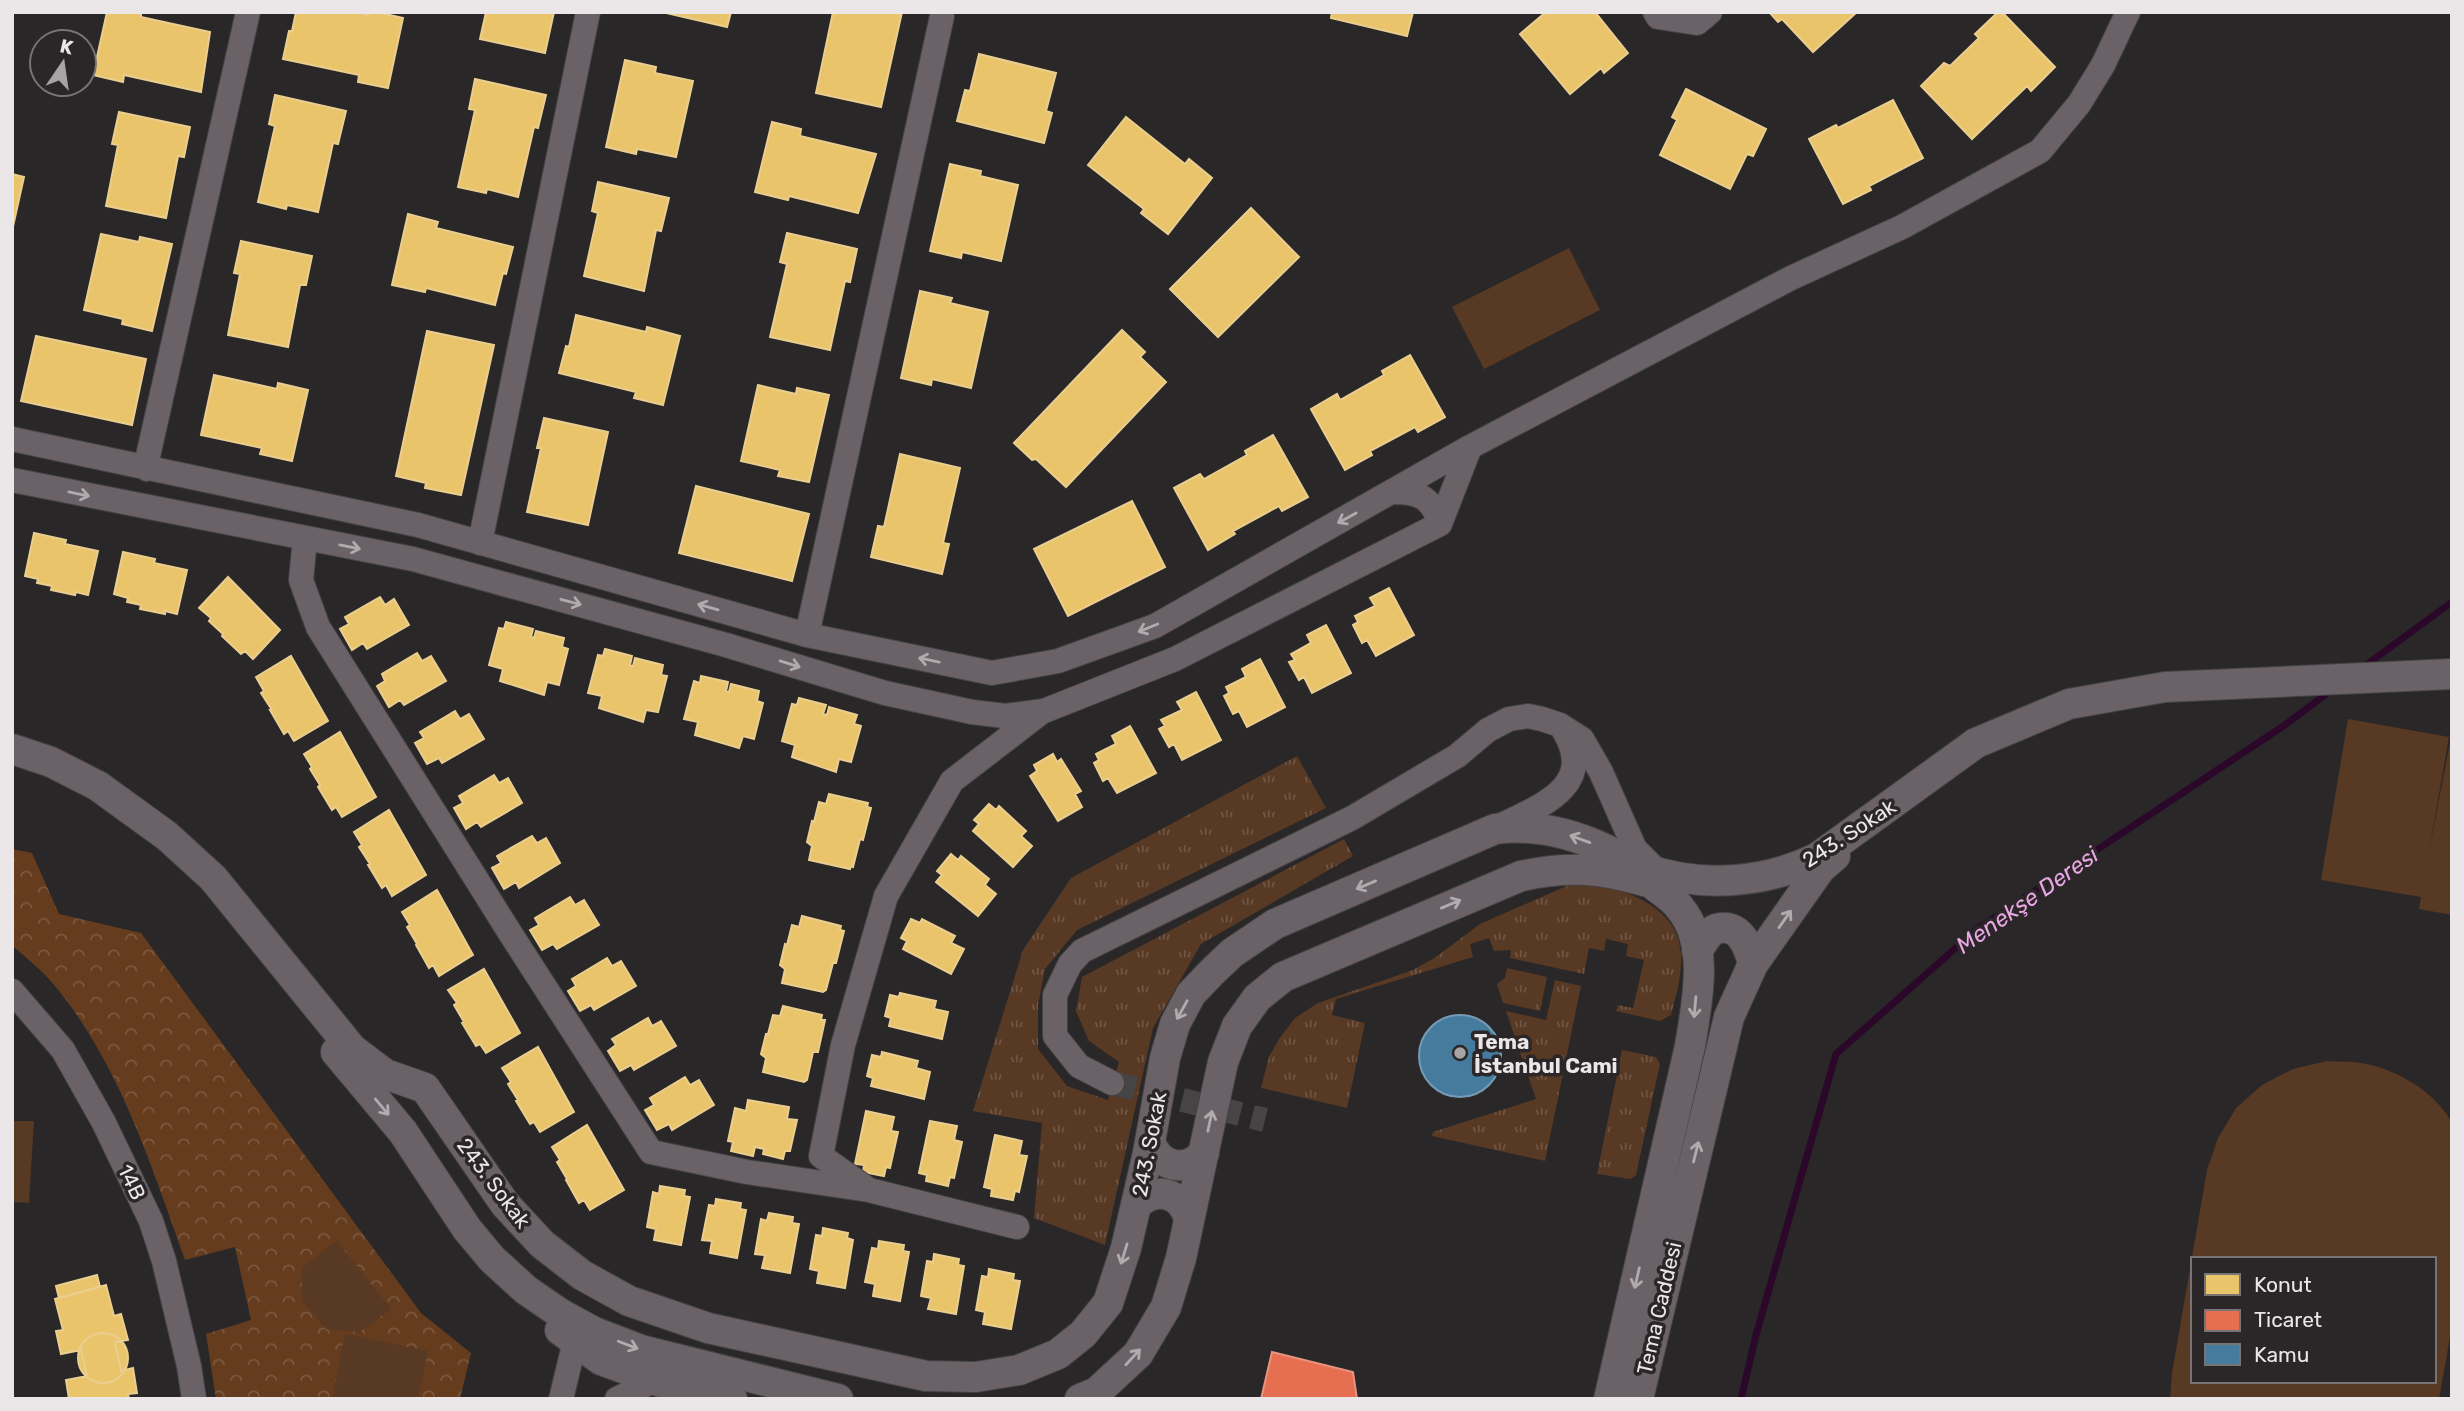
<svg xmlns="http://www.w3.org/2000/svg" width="2464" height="1411" font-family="Rubik,sans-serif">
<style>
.grass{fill:url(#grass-tufts)}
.forest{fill:url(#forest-crowns)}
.green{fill:#583924;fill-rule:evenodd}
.homes{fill:#e9c46a;stroke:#eace90;stroke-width:2}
.shops{fill:#e76f51;stroke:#e8937e;stroke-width:2}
.public{fill:#457b9d;stroke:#779bb4;stroke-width:2}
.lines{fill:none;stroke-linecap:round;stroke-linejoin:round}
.stream{stroke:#2b082a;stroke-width:7}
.minor-tunnel{stroke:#474445;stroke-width:24;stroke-dasharray:24 12;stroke-linecap:butt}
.minor-casing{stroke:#444343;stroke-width:26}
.tertiary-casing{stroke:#444343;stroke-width:32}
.minor{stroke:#6b6267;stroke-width:24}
.tertiary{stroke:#6b6267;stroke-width:30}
.oneway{stroke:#b1abae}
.poi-dot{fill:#a7a4a5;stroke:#2b2627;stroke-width:2.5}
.labels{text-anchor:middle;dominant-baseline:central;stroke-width:7;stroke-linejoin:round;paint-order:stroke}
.street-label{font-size:21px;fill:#ebe7e8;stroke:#2b2627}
.poi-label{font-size:21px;font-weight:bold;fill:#ebe7e8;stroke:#2b2627;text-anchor:start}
.water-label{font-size:23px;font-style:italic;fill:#eaa7e5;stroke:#2b2627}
</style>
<defs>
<pattern id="grass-tufts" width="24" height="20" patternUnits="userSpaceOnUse" patternTransform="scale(1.75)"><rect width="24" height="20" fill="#583924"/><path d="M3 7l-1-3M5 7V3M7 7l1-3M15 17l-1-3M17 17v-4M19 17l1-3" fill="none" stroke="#705644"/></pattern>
<pattern id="forest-crowns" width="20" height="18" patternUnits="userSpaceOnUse" patternTransform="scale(1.75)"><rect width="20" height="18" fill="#653c1d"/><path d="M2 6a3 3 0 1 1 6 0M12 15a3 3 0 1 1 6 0" fill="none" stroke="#7b583e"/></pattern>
</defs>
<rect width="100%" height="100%" fill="#2a2728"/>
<path class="grass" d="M1297,756l29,52 -249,122 -32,39 -7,36v44l29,37 41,14 11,-38 -30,-21 -13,-30 6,-34 262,-138 9,17 -152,88 -48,84 -48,217 -71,-27 8,-95 -69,-12 50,-161 48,-72z
M1595,883c38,10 84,26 86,72 1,20 -5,41 -10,60l-11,6 -44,-10 2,-6 15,3 11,-48 -18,-4 2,-12 -22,-5 -2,12 -15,-3 -5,26 -74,-16 1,-8 -17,1 -5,-13 -19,6 3,13 -137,42 -4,16 33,8 -18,85 -86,-20 8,-31 10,-18 16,-21 23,-15 95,-33 23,-13 44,-33 89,-39z
M1507,968l40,9 -7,34 -37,-8 -6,-19 8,-6z
M1555,980l26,6 -36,175 -113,-25 1,-4 103,-33 -30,-88 40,9z
M1622,1050l34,7 4,7 -24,111 -5,4 -34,-5z"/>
<path class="forest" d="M12,849l20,4 27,61 82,19 280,380 50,40 -11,46h-244l-10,-65 45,-14 -16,-73 -50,13c-34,-95 -65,-195 -130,-274 -12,-15 -29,-28 -43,-41z"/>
<path class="green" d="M1569,248l31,62 -116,59 -32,-62z
M2348,719l101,18 -20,115 23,-120v183l-33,-6 2,-12 -100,-17z
M2327,1061c11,1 23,0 34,2 34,5 75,29 91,60v203l-13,73h-269l2,-26 35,-203 11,-32 18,-30 26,-23 31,-16zM2193,1259h241v122h-241z
M12,1121h22l-5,82 -17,-1z
M337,1241l54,68 -32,23 -33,-3 -24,-29v-32z
M345,1334l83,17 -10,48h-86z"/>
<path class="homes" d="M107,12h34v5l69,15 -9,60 -77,-17 -1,7 -30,-7z
M296,12h60l12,3 1,-3h8l26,6 -15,70 -30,-6 1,-7 -76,-16 6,-28h3z
M486,12h68l-9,41 -65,-14z
M662,12h69l-4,15z
M833,12h69l-21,95 -65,-14z
M1332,12h81l-6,24 -76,-18z
M1546,12h49l33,41 -24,20 -3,-5 -31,26 -50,-60z
M1769,12h88l-44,40 -31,-33 -4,3z
M1998,12h4l53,55 -24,24 -4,-5 -55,53 -51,-53 23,-23 6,3 29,-28 -4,-4z
M979,54l77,19 -10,38 6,2 -8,30 -87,-22 8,-31 5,1z
M625,60l31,7 -1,6 38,8 -17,76 -39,-8 -1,5 -30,-7z
M475,79l71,16 -8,33 -4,-1 -16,70 -31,-8 -1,4 -28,-6 17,-77 -6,-1z
M1686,89l80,40 -13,27 -6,-2 -17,35 -70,-34 17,-35 -5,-3z
M275,95l71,16 -8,33 -5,-1 -15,69 -31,-7 -1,4 -28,-7 17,-76 -6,-2z
M1893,100l30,58 -54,28 2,4 -28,14 -34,-65 27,-14 2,3z
M119,112l71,15 -6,30 -6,-1 -12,62 -60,-12 12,-61 -6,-1z
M1126,117l59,47 4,-5 23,19 -44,56 -27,-21 3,-4 -56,-44z
M772,122l29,7 -1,7 76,18 -18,59 -69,-17 -1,4 -33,-8z
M950,164l31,7 -1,5 38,9 -17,76 -39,-9 -1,6 -31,-7z
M12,174l12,3 -12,54z
M598,182l71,16 -8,33 -5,-1 -12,61 -60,-15 14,-63 -6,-2z
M1251,208l48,49 -81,80 -48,-48z
M408,214l30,8 -2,6 77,19 -7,27 -3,-1 -8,32 -69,-17 -1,4 -33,-7z
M787,233l70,16 -7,33 -5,-1 -15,69 -60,-13 17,-73 -7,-2z
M101,234l38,8 1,-5 32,7 -20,87 -30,-7 1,-5 -39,-9z
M241,241l71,15 -6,29h-6l-12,62 -60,-12 12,-61 -6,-1z
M920,291l32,7 -2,5 38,9 -17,76 -39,-9 -1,6 -30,-7z
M576,315l70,17 1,-5 33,9 -17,69 -29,-7 2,-6 -77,-19 7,-27 3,1z
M1122,330l23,22 -5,5 26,25 -100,105 -30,-28 -4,1 -18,-17z
M427,331l67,14 -33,150 -36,-7 1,-5 -30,-7z
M36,336l110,23 -14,66 -111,-24z
M1410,355l35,62 -27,15 -3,-5 -45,24 2,4 -27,15 -34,-61 26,-15 3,6 44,-25 -2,-4z
M214,375l63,14 1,-6 30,7 -16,71 -32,-7 2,-6 -61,-13z
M758,385l38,9 1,-6 32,7 -20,87 -31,-6 2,-6 -39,-9z
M544,418l64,14 -20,93 -61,-13 14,-64h-4z
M1273,435l35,62 -26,14 -3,-5 -46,25 2,3 -27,16 -34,-62 26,-14 4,5 43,-24 -2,-4z
M900,454l60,14 -17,75 6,1 -7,30 -71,-17 7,-31 6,1z
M696,486l113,28 -17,67 -113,-28z
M1132,501l33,66 -97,49 -34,-67z
M34,533l32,7 -1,4 33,7 -10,44 -12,-3 -1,3 -24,-5 1,-4 -15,-3 1,-4 -13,-3z
M123,552l32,7 -1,4 33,7 -10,44 -12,-3v3l-25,-5 1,-4 -14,-3 1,-4 -14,-4z
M228,577l52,53 -27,29 -8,-8 -4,3 -19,-18 1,-2 -14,-13 2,-3 -12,-10z
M1389,588l25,47 -38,21 -9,-16 -5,3 -9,-18 5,-3 -3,-6 20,-10 -5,-8z
M380,597l5,8 9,-6 15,26 -42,24 -4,-6 -11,7 -12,-21 9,-5 -4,-7z
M506,622l27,7 -2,8 3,1 2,-7 28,7 -2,9 6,2 -9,36 -12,-3 -3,13 -44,-14 3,-12 -14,-4 10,-37 5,1z
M1326,625l25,48 -39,20 -8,-16 -5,3 -10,-18 6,-2 -4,-6 20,-11 -4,-8z
M605,649l27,7 -2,9 3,1 2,-8 28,7 -2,10 6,1 -9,36 -12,-2 -3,12 -44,-14 3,-12 -14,-3 10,-38 5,1z
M417,653l5,8 9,-5 15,25 -42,24 -4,-5 -11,7 -12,-21 8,-5 -3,-7z
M291,656l37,65 -34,20 -6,-10 -4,3 -14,-24h2l-11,-17 3,-2 -8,-14z
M1260,659l25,48 -38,20 -8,-16 -6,3 -9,-18 5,-3 -3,-6 20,-10 -4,-8z
M701,676l27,6 -2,9 3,1 2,-8 28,7 -2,10 6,2 -9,36 -11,-3 -4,12 -44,-13 3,-13 -14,-3 10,-38 6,2z
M1196,692l25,48 -39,20 -8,-16 -5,3 -10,-18 6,-3 -4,-6 21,-10 -5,-8z
M799,698l27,7 -3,9 4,1 2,-8 28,8 -3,9 7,2 -10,36 -12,-3 -3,13 -44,-15 3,-12 -13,-4 10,-37 5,1z
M455,711l5,8 9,-5 15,25 -42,24 -3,-5 -12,6 -12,-21 9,-5 -4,-6z
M1130,726l26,47 -39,20 -9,-15 -5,3 -9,-18 5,-3 -3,-6 20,-10 -4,-8z
M340,732l36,65 -34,20 -6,-10 -4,3 -14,-23 2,-2 -10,-16 2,-2 -8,-13z
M1053,754l4,8 4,-3 20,32 -6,3 7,13 -24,14 -28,-45 7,-5 -3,-6z
M494,775l5,8 9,-5 14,25 -41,24 -4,-5 -11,7 -12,-21 9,-5 -4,-7z
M829,794l39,9 -1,4 4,1 -8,32 -3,-1 -7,28 -2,-1 -1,3 -41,-9 3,-14 -5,-4 5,-21 2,1 5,-20 7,2z
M989,804l7,6 3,-4 27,25 -5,5 11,10 -19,21 -40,-36 6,-7 -5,-4z
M389,810l37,65 -34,21 -6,-11 -4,3 -14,-23 2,-1 -11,-17 3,-2 -8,-13z
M532,836l5,7 9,-5 14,25 -41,25 -3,-6 -12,7 -12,-21 9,-5 -4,-7z
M951,854l7,6 3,-4 28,23 -4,6 11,9 -18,22 -42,-34 6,-7 -5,-4z
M437,890l36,65 -34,21 -6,-11 -4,3 -13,-23 1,-1 -10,-17 3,-2 -8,-13z
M570,897l5,8 9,-5 15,25 -42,24 -4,-5 -11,6 -12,-20 9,-5 -4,-7z
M802,916l39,10 -1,4 4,1 -8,32h-3l-7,27 -3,2 -41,-9 3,-14 -5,-4 5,-21 2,1 5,-20 7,2z
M911,919l9,4 2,-4 33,17 -4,7 13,6 -13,25 -48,-25 4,-8 -6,-3z
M607,958l5,8 9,-5 15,25 -42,24 -3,-5 -11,6 -12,-20 8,-5 -4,-7z
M484,969l36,64 -34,20 -6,-9 -4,2 -14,-23 2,-1 -10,-17 3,-2 -9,-13z
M900,993l36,8 -2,8 14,3 -6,27 -53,-13 2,-8 -6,-2 5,-21 9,2z
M783,1006l39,9 -1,5h4l-7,32h-5l-6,28 -3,2 -41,-10 3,-14 -5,-4 5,-20h2l5,-19 7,1z
M648,1018l4,8 9,-5 15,25 -42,24 -3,-5 -11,6 -12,-20 8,-6 -4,-6z
M538,1047l36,65 -34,20 -6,-10 -4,2 -14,-23 2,-1 -10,-16 3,-2 -9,-14z
M882,1052l36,9 -2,7 14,4 -6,27 -53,-13 2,-8 -6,-2 5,-21 9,2z
M685,1077l5,8 9,-5 15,25 -42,25 -3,-6 -12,6 -12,-20 9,-5 -4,-7z
M748,1100l41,7 -2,12 10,1 -7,31h-5l-2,8 -20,-5 1,-5 -9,-2 -2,9 -22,-5 2,-9 -5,-1 7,-33 11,3z
M866,1111l28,6 -3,14 7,1 -8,36 -4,-1 -2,9 -21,-4 1,-7 -9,-1z
M930,1121l27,5 -3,14 8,2 -8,36 -4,-1 -2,9 -22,-5 1,-6 -8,-2z
M587,1125l37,65 -34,20 -6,-10 -5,3 -13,-23 1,-1 -10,-17 3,-2 -8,-13z
M995,1135l27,6 -3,14 8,1 -8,36 -4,-1 -2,9 -22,-4 1,-7 -8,-2z
M660,1186l25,4 -1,6 6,1 -9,48 -27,-5 2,-11 -9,-2 6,-35 6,2z
M716,1199l25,4 -1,6 6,1 -9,48 -27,-5 2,-12 -10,-1 7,-35 6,1z
M769,1213l24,4 -1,6 7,1 -9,49 -28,-5 3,-13 -10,-1 6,-35 6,2z
M823,1228l25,5 -1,5 6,2 -8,48 -28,-5 2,-12 -9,-2 6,-34 6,1z
M879,1241l25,4 -1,6 6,1 -9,49 -27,-5 2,-12 -10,-2 7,-34 6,1z
M934,1254l25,5 -1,6 6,1 -8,48 -28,-5 3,-11 -10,-2 6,-35 6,1z
M989,1269l25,5 -1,6 7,1 -9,48 -28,-5 2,-12 -9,-2 6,-34 6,1z
M97,1275l3,12 -41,11 -3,-12z
M106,1285l8,31 7,-2 7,26 -13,2 6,29 12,-3 4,25 -9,1 1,5h-60l-3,-19 21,-4 -6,-26 -20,4 -5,-23 7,-1 -8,-31z
M78 1358a25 25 0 1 1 50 0a25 25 0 1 1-50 0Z"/>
<path class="shops" d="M1272,1352l81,20 4,27h-96z"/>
<path class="public" d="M1419 1056a41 41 0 1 1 82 0a41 41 0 1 1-82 0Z"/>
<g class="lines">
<path class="stream" d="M2362,668l90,-66
M1741,1399l15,-64 80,-281 140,-124 309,-205 48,-36"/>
<path class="minor-tunnel" d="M1112,1083l153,37"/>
<g class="minor-casing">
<path id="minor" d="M1655,12l3,5 39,6 13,-11
M12,439l406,86 389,110 185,38 66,-12 97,-35 315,-179 321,-169 111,-51 138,-76 39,-47 24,-39 25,-53
M147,469l1,-13 100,-444
M12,480l401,79 313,86 159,48 87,19 33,4 39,-5 131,-52 265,-135 30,-77
M1394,492c26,0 38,6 46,32
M305,538l-4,42 17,47 194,309 139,216 96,20 122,18
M480,543l108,-531
M807,635l135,-619
M1496,828c41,-21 102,-40 68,-97
M12,991l51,59 41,73 47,98 13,40 25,105 5,33
M1112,1083l-33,-17 -24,-30v-41l15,-31 12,-13 270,-133 105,-62 31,-26 21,-11 19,-3 14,3 18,6 22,14 19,33 34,77 22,22
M1017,1227l-148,-37 -48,-34 22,-111 43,-149 66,-115 91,-70
M561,1399l14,-58
M617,1399l38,-19"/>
</g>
<g class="tertiary-casing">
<path id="tertiary" d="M12,749l39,13 47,24 69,50 46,42 139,171 33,25 40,14 80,116 37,40 40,31 47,26 79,27 218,48 50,1 43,-7 39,-16 25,-20 25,-31 18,-55 22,-95 17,-95 10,-34 16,-30 21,-22 20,-19 43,-29 220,-95c39,-5 74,3 110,20 13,6 25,15 38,19 57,20 120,16 174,-10l159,-115 93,-39 96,-17 287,-13
M1697,951c5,-7 11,-19 19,-22 24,-7 33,18 37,35
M336,1052l67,80 64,97 25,30 34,31 35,24 33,18 47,18 197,49
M1150,1141c8,26 35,33 54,12
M1136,1206c18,-21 46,-14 53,13
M560,1330l41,30 65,24 66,15
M1080,1399l17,-7 41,-38 28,-47 15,-49 42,-196 14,-36 20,-28 26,-21 238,-101c47,-10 76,-8 123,5
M1609,1399l81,-353c7,-43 20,-102 -10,-138 -7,-10 -19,-17 -29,-25
M1638,1399l91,-382 24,-53 67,-95 15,-13"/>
</g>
<use href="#minor" class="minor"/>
<use href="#tertiary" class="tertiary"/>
</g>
<defs><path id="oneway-shaft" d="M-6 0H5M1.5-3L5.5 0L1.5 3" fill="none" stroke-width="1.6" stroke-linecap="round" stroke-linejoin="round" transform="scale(1.75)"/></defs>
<g class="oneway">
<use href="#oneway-shaft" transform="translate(79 494) rotate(12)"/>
<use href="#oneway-shaft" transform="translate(1347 518) rotate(151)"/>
<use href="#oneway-shaft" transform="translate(350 547) rotate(11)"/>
<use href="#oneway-shaft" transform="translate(571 602) rotate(15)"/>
<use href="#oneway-shaft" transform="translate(708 607) rotate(-164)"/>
<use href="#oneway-shaft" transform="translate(1148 628) rotate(158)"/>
<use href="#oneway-shaft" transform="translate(929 660) rotate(-168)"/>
<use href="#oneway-shaft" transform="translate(790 664) rotate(17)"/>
<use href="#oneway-shaft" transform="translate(1580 839) rotate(-160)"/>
<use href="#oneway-shaft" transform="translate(1366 885) rotate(157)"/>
<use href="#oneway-shaft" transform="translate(1451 904) rotate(-23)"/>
<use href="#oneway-shaft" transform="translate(1785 919) rotate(-55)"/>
<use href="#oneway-shaft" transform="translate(1695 1007) rotate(95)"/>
<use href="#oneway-shaft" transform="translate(1182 1010) rotate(119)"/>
<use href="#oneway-shaft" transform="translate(382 1107) rotate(50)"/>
<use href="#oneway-shaft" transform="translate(1210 1121) rotate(-78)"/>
<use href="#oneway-shaft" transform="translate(1696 1152) rotate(-76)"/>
<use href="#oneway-shaft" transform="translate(1124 1254) rotate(107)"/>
<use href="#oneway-shaft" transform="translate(1637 1278) rotate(103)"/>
<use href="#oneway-shaft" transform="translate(628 1345) rotate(21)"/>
<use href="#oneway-shaft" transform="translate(1133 1357) rotate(-47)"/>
</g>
<circle class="poi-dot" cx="1460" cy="1053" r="7"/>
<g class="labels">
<g class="street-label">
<text transform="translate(1849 833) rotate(-33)">243. Sokak</text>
<text transform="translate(1149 1144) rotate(-79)">243. Sokak</text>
<text transform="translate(132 1182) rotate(64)">14B</text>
<text transform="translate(494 1183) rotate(53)">243. Sokak</text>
<text transform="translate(1659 1308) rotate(-77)">Tema Caddesi</text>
</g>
<g class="poi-label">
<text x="1474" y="1041">Tema<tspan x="1474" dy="24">İstanbul Cami</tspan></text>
</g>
<g class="water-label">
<text transform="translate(2027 900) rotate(-35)">Menekşe Deresi</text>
</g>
</g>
<rect width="2464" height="1411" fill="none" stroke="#ebe7e8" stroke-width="28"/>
<rect x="2191" y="1257" width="245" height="126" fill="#2b2627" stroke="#787374" stroke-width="2"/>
<rect x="2205" y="1274" width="35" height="21" fill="#e9c46a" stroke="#787374" stroke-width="2"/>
<text x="2254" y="1292" font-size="21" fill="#ebe7e8">Konut</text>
<rect x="2205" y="1310" width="35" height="21" fill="#e76f51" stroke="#787374" stroke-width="2"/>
<text x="2254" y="1327" font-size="21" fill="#ebe7e8">Ticaret</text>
<rect x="2205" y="1344" width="35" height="21" fill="#457b9d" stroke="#787374" stroke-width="2"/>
<text x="2254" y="1362" font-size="21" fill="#ebe7e8">Kamu</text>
<g transform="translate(63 63) rotate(13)"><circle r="33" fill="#2b2627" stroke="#787374" stroke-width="2"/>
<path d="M0-5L12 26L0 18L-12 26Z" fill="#a7a4a5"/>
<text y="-10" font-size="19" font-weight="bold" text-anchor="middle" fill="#ebe7e8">K</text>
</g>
</svg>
